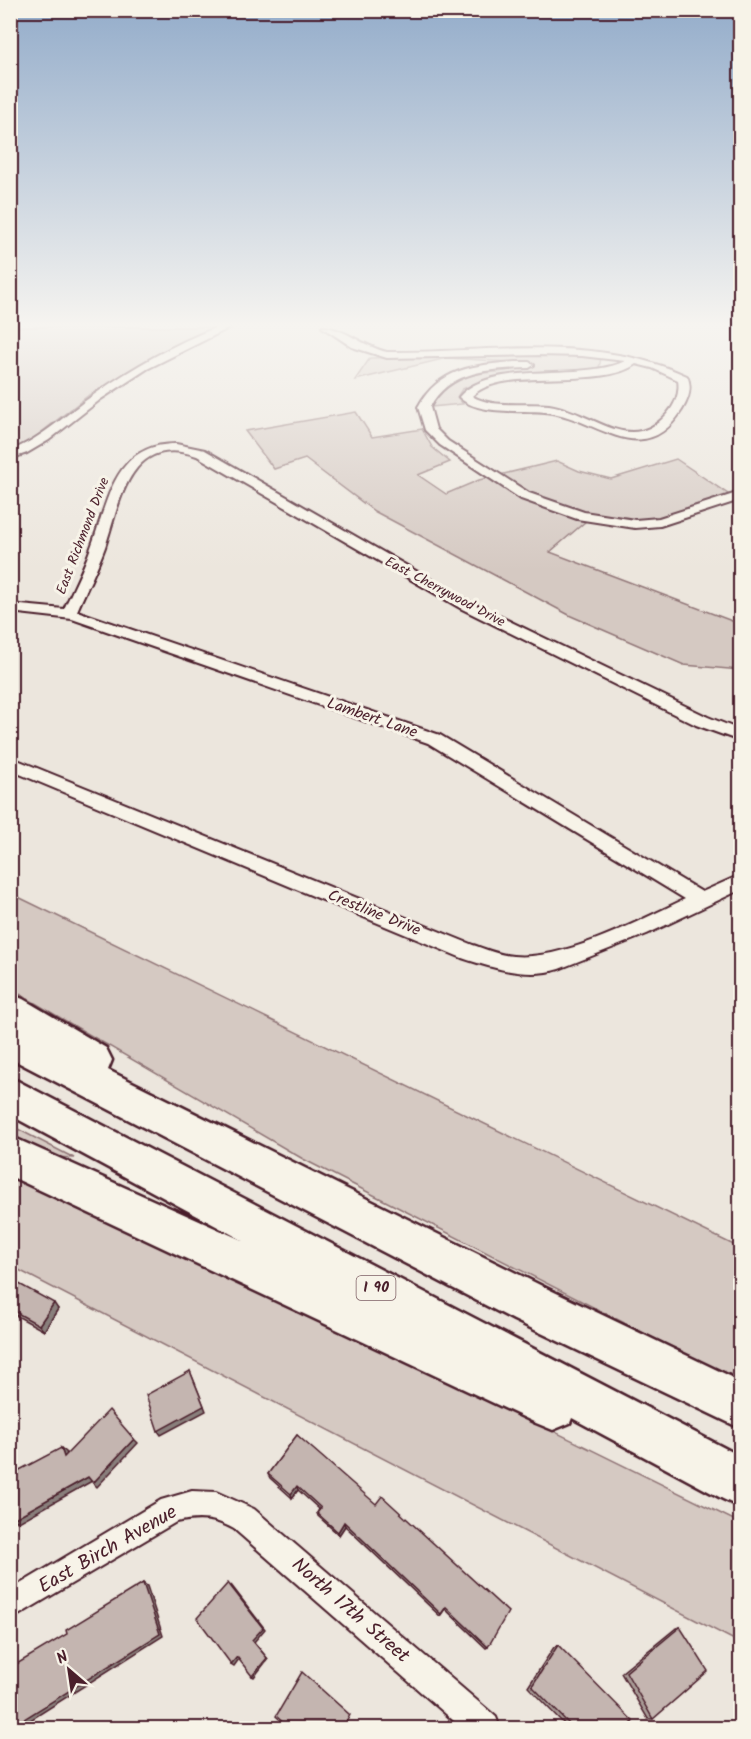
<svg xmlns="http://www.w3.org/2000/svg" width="751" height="1739" font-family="Kalam,sans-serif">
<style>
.green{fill:#d5c9c2;stroke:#907476;stroke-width:1.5}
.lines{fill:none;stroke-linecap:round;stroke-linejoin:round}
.minor-casing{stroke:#4a1f2b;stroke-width:4}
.motorway-casing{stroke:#4a1f2b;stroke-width:5}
.minor{fill:#f7f3e8;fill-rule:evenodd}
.motorway{fill:#f7f3e8;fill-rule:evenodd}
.wall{fill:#a99c97;stroke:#4a1f2b;stroke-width:1.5}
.shaded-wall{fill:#897f7b;stroke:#4a1f2b;stroke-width:1.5}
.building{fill:#c4b5b0;stroke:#4a1f2b;stroke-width:1.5}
.labels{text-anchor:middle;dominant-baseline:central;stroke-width:6;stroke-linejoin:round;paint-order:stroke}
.far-street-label{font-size:14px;fill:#4a1f2b;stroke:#f7f3e8}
.shield{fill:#f7f3e8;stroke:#7e5f64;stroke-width:1.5}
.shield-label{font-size:15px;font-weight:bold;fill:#4a1f2b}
.street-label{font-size:16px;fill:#4a1f2b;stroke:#f7f3e8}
.near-street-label{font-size:20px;fill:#4a1f2b;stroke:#f7f3e8}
</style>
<rect width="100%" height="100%" fill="#ece6dd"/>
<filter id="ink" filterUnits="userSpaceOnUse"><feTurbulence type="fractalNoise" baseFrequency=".0167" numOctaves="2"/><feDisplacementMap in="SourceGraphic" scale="12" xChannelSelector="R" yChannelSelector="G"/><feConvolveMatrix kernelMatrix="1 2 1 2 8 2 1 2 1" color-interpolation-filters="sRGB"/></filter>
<g filter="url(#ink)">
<path class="green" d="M11,327h204l-126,68 -64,50 -14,7z
M561,355l40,3 -2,10 -4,1 -113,12 -20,8 -5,8 6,7 -33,3c27,-43 49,-29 91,-39l-9,-6 -65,-4 -92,22 15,-22z
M356,412l16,25 50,-8 10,18 18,15 -32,13 28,19 33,-14 78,-19 22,10 32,8 65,-20 55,37c-51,16 -84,32 -139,20l-42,36 190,72v46l-56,-5 -113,-49 -197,-105 -69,-52 -31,10 -29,-38z
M10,893l730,355v134l-437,-223 -292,-170z
M10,1125l64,33 -21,-1 -42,-19z
M10,1169l178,82 552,272v120l-729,-377z"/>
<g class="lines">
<g class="minor-casing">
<path id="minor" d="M217,327h14l-84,42 -46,30 -52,41 -22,13 -17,6v-8c33,-13 57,-38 85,-57 38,-27 79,-50 122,-67z
M322,327c21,0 42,20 65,25 99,1 207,-19 300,24 6,12 1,24 -5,34 -40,63 -87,6 -137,2 -24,-2 -69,3 -86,-15 31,-38 124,-15 166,-36l-43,-5 -42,-1 -153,3 -35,-11zM636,364l16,4 26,12c2,12 -2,24 -11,34 -37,42 -73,-2 -118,-9 -24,-3 -56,4 -77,-9 29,-31 128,-5 164,-32z
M515,362h14l5,3 -5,3c-37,1 -80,2 -99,39l6,22 12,12 81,52 55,19 51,8 24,-2 81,-26v8l-80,26 -25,2 -58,-9 -56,-20 -81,-54 -15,-15 -7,-23c21,-39 57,-42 97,-45z
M176,444l29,6 265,152 238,115 32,13v11l-44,-16 -236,-117 -263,-152c-68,-24 -77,47 -92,91 -8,22 -19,43 -28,64l363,124 262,157 38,-17v15l-93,44 -88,35c-31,10 -67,-1 -97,-11l-452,-188v-13l463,188c12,4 26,10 40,11 51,5 125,-35 172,-57l-257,-156 -356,-124 -62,-7v-8l54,5c9,-20 19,-39 26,-59 18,-46 22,-106 86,-106z
M192,1491l24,1 38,17 242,208 4,11h-38l-228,-199c-20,-11 -35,-12 -58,-7l-166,98v-30l151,-90z"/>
</g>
<g class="motorway-casing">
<path id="motorway" d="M10,994l13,5 83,49 6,12 -4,10 438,218 194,93v47l-226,-108 -504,-262z
M10,1077l730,379v51l-17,-8 -151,-81 -2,5 -17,7 -17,-7 -526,-247v-40l234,105 -234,-126z"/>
</g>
<use href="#minor" class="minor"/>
<use href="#motorway" class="motorway"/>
</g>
<path class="wall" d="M10,1279l48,30 -14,22 -34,-19z
M297,1435l191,212 -2,1 -41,-39 -5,7 -95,-90 -6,9 -21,-19 -1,-3 2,-4 -21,-19 -6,8 -22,-20 -2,-4z
M680,1627l-27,92h-5l-27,-46 54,-44z
M558,1645l71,83h-61l-40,-41 26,-40z"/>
<path class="shaded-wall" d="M54,1303l4,6 -14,22 -5,-6z
M190,1371l16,40 -45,24 -3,-4z
M134,1439l4,4 -41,44 -4,-4z
M61,1448l5,4 3,9 -5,-4z
M88,1477l4,4 -73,41 -6,-3z
M297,1486l1,4 -6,8 -1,-4z
M344,1522l1,4 -6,9 -1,-3z
M143,1583l4,3 16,50 -145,92h-7z
M231,1585l34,44 -11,13 14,17 -14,18 -2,-1z
M237,1657l2,2 -5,7 -3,-2z"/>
<path class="building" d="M10,1279l44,24 -15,22 -29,-16z
M190,1371l14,35 -46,25 -12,-36z
M109,1410l25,29 -41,44 -5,-6 -75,42 -3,-11v-33l51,-27 3,9z
M297,1435l79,69 6,-8 126,116 -20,35 -42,-40 -5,7 -97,-92 -6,10 -21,-19 4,-5 -24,-22 -6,8 -23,-20z
M143,1583l17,51 -150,94v-60l57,-34 -1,-4z
M228,1583l35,45 -11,12 15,18 -15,18 -15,-19 -6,7 -34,-46z
M680,1627l28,44 -55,48 -27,-47z
M558,1645l75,76 -4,7h-56l-41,-42z
M302,1672l48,43 -7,13h-54l-13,-12z"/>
</g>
<linearGradient id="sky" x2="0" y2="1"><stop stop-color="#93acca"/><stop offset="0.57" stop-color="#f6f4f0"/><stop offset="1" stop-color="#f6f4f0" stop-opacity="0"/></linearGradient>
<rect width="751" height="570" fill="url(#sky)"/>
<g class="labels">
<g class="far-street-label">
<text transform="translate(83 536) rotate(-69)">East Richmond Drive</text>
<text transform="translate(445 592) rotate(28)">East Cherrywood Drive</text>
</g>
<rect class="shield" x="356.5" y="1276" width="39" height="24" rx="4.5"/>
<g class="shield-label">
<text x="376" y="1288">I 90</text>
</g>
<g class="street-label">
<text transform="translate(372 718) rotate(19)">Lambert Lane</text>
<text transform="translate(374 913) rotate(22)">Crestline Drive</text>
</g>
<g class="near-street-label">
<text transform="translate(108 1550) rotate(-30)">East Birch Avenue</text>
<text transform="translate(350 1611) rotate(41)">North 17th Street</text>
</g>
</g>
<rect width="751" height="1739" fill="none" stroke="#f7f3e8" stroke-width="36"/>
<rect x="18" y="18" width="715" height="1703" fill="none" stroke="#4a1f2b" stroke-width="2" filter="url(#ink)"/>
<g transform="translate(69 1670) rotate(331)" stroke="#f7f3e8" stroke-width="4.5" paint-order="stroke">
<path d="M0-4.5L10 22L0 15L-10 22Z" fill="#4a1f2b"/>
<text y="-9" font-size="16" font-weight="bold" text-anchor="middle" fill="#4a1f2b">N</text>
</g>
</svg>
